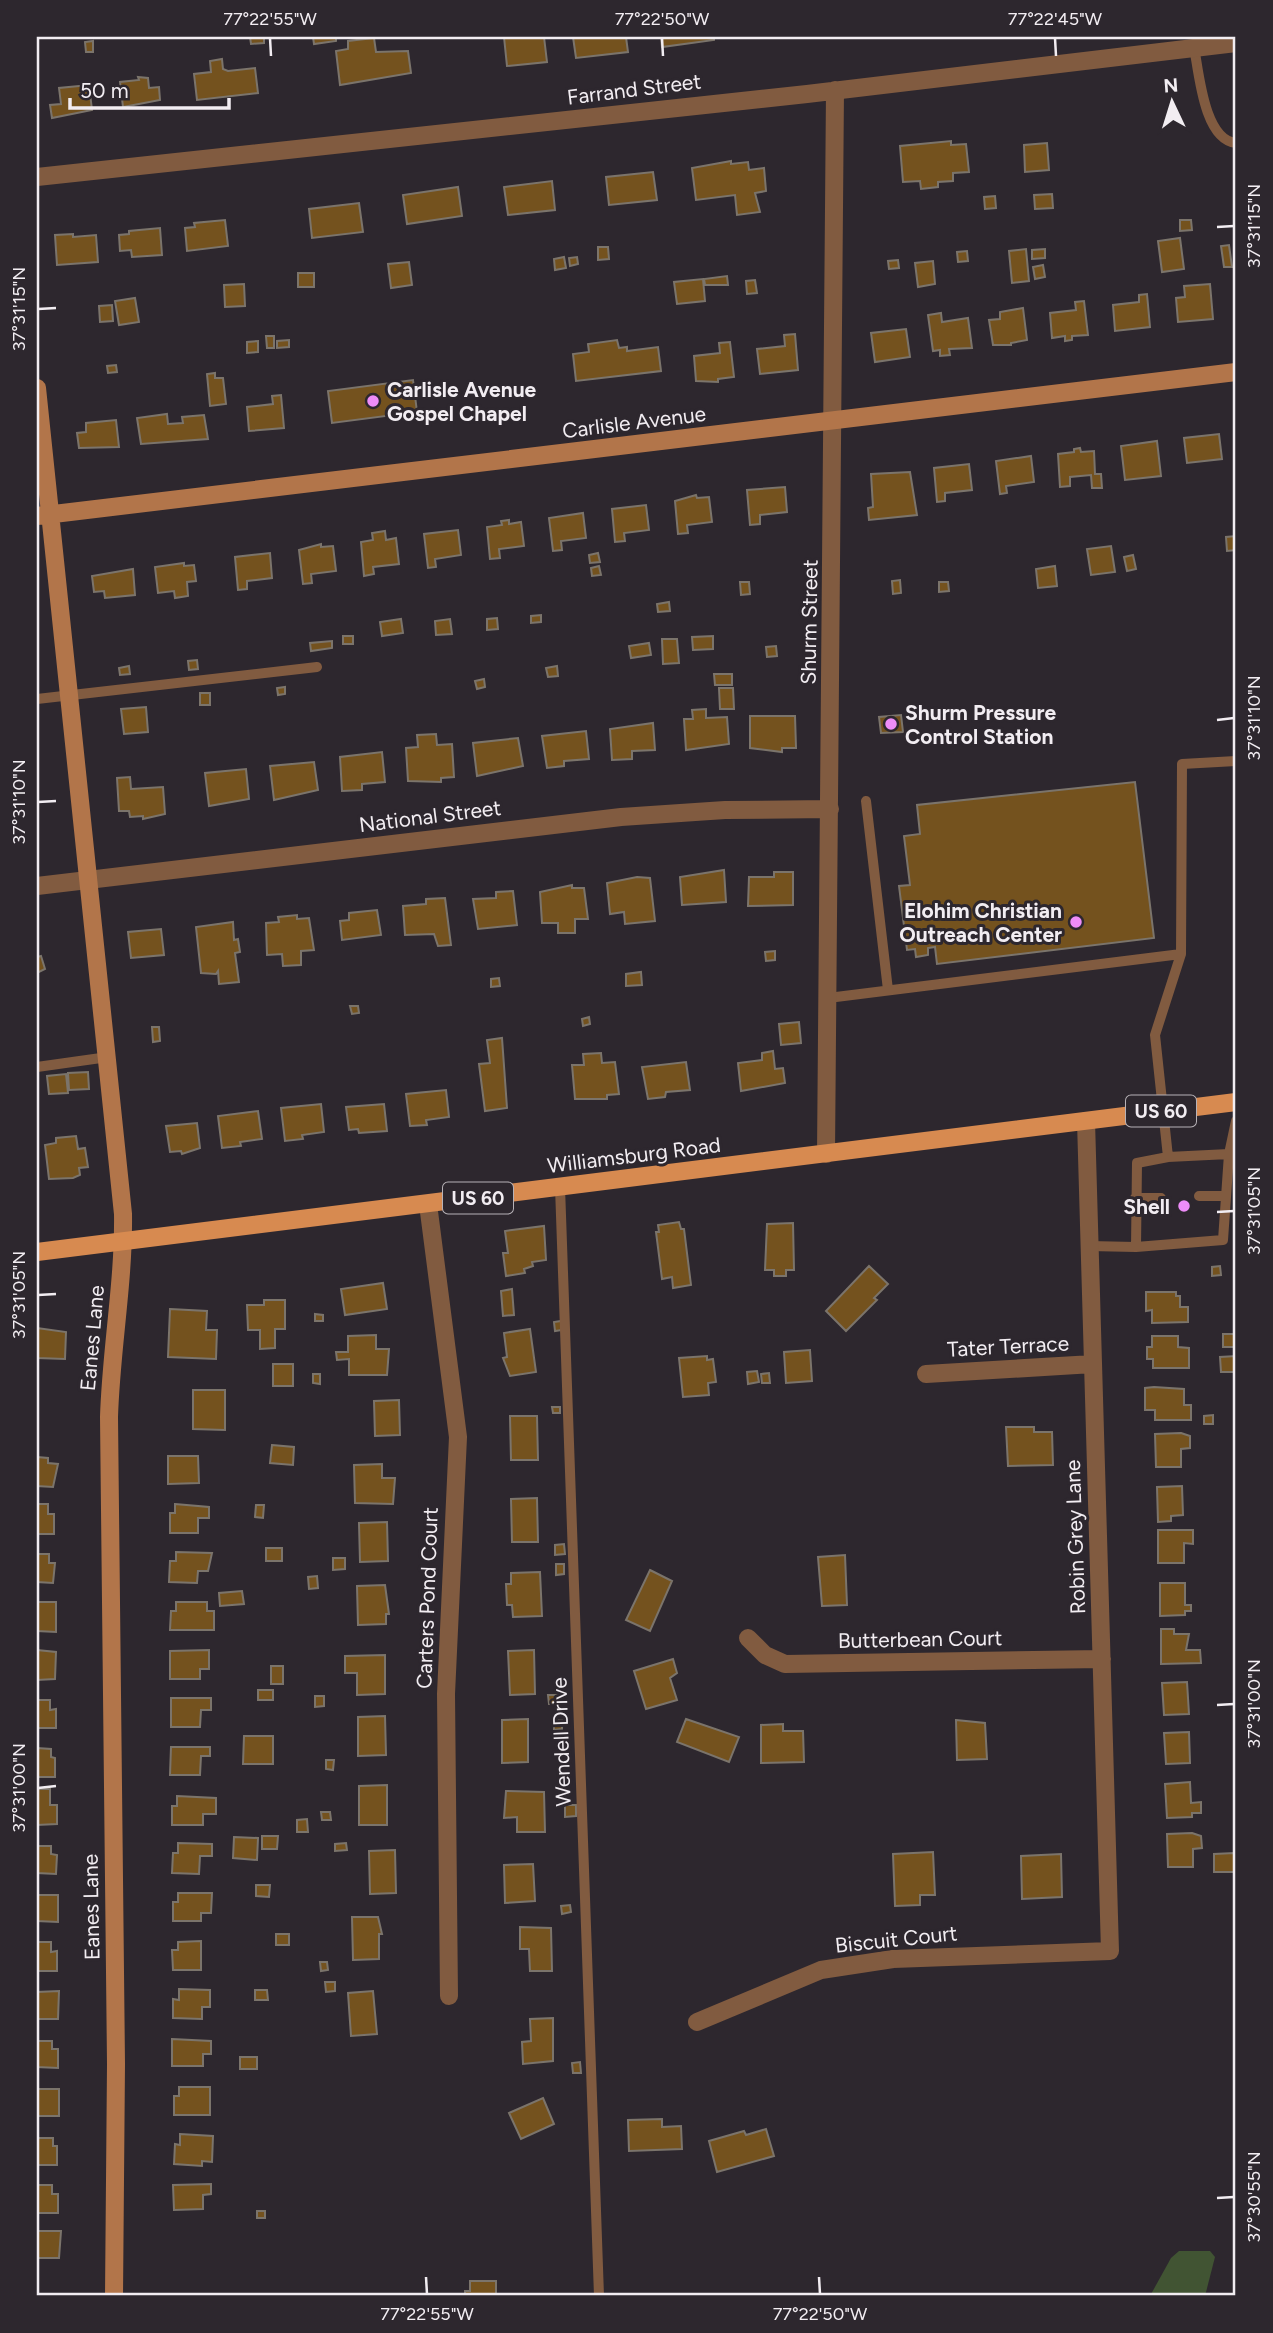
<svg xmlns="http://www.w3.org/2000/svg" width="1273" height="2333" font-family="Figtree,sans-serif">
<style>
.green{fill:#415433}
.building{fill:#74521e;stroke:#7b746b;stroke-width:2}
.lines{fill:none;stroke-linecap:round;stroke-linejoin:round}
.lane{stroke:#815b40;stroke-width:10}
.street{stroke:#815b40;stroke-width:18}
.secondary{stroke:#b2754a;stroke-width:18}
.primary{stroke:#d78a50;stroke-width:18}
.ticks{fill:none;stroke:#f2edf2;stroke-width:2.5}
.poi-dot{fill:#ee8cf8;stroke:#2d272e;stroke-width:2.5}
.labels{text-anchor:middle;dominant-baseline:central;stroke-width:6;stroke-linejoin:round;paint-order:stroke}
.shield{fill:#2d272e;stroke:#b7b2b7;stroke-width:2}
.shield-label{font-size:19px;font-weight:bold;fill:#f2edf2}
.street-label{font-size:21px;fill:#f2edf2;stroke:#2d272e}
.poi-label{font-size:21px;font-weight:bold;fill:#f2edf2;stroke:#2d272e;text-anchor:start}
.neatline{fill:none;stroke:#f2edf2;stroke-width:2.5}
.ticks-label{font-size:18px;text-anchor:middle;fill:#f2edf2}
</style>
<rect width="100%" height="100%" fill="#2d272e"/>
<path class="green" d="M1179,2251h31l5,6 -10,39h-55l21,-38z"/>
<path class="building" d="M250,37h14v6l-13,1z
M313,37h23v4l-22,3z
M504,37h40l3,25 -40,4z
M573,37h53l2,15 -52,6z
M661,37h53v3l-52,7z
M374,38l2,14 32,-1 3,22 -71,12 -4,-34 12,-2v-8z
M93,41v11h-7l-1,-10z
M222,59l1,10 5,2 27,-3 3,25 -61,7 -3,-26 17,-2 -1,-11z
M138,77l10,1 1,10 10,-1 1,13 -37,7 -3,-25 19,-2z
M89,85l3,25 -40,8 -2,-13 11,-1 -2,-16z
M951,141v4l15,-1 3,28 -16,1v8l-15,1v5l-17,2 -1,-8 -17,1 -3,-36z
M1047,143l2,27 -24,2 -1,-27z
M731,161v3l17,-2 1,8 15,-2 2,23 -11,2 5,19 -23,3 -2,-20 -39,5 -4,-32z
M653,172l4,28 -48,5 -3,-28z
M552,181l3,29 -47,5 -4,-28z
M458,187l4,29 -55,8 -4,-29z
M1052,194l1,14 -18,1 -1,-14z
M995,196l1,12 -11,1 -1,-12z
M359,203l4,29 -51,6 -3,-29z
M225,220l3,26 -41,5 -2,-23 10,-1 -1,-4z
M1180,220h11l1,10 -12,1z
M160,228l2,27 -30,2 -1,-7 -11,1 -1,-16 10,-1v-3z
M73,234v3l23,-2 2,27 -41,3 -2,-30z
M1180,238l4,31 -22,3 -4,-31z
M1229,245l3,22h-8l-3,-21z
M598,247h10l1,12 -11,1z
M1026,249l3,32 -17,2 -3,-32z
M1045,249v9l-13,1v-9z
M967,251l1,10 -10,1 -1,-10z
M564,257l2,11 -11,2 -1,-11z
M577,257l1,7 -8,2 -1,-8z
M898,260l1,8 -10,1 -1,-8z
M933,261l2,23 -17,3 -3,-24z
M409,262l3,23 -21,3 -3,-24z
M1043,265l2,12 -10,2 -2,-12z
M298,273h16v14h-16z
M727,276l1,9h-23l-1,-6z
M703,279l2,22 -28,3 -3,-22z
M755,280l2,13 -10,1 -1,-13z
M244,284l1,22 -20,1 -1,-22z
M1210,284l3,35 -35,3 -2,-24 9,-1 -1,-11z
M1147,294l3,33 -35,4 -2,-26 26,-3v-7z
M135,298l4,24 -20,3 -4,-24z
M1084,301l4,34 -16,1v4l-7,1v-5l-13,2 -2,-25 26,-3 -1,-8z
M112,305l1,16 -13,1 -1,-16z
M1023,308l4,32 -16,3v2h-18l-4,-25 11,-1v-7z
M941,313l1,9 26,-4 4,30 -23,1 1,6 -10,1v-6l-7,1 -5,-36z
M906,329l4,28 -35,5 -4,-29z
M795,334l3,36 -38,4 -3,-25 28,-3 -1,-11z
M266,336h8v12h-7z
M289,340v7l-12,1v-7z
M617,340l2,8 8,-1v4l31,-4 3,24 -85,10 -3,-27 16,-2 -1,-8z
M258,341v11l-11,1v-11z
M730,342l4,35 -16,2v3l-22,-1 -2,-25 26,-3 -1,-10z
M116,365l1,7 -9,1 -1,-7z
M215,373v5h8l3,26 -16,2 -3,-32z
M413,380l4,32 -85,11 -4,-32z
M281,395l3,33 -35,3 -2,-24 26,-3 -1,-8z
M167,414l1,10 15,-1 -1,-6 22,-2 4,24 -67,5 -4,-26z
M116,420l3,27 -40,1 -2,-15 9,-1v-9z
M1219,434l3,25 -35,4 -3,-25z
M1157,441l4,35 -36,4 -4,-34z
M1080,448l1,4 13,-1 1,23h6l1,14h-10l-1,-13 -21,2v9l-10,1 -2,-33 16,-2v-3z
M1031,456l3,26 -28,4 1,7 -7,1 -4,-33z
M969,464l3,26 -27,3v8l-8,1 -3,-34z
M910,472l7,43 -48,5 -1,-12 5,-1 -2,-33z
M785,487l2,25 -27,3v9l-10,1 -3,-35z
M696,495l1,3 12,-1 3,25 -25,3 1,8 -10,1 -3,-33z
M646,505l3,25 -25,3 1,8 -10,1 -3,-33z
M583,513l3,25 -25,3 1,9 -9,1 -4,-33z
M509,520v4l12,-2 3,24 -25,3 1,9 -10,1 -3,-32 15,-2 -1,-4z
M458,530l3,25 -26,4 1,8 -8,1 -4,-34z
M385,531l1,9 10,-2 3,26 -26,3 1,7 -10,2 -3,-34 12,-2 -1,-7z
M1236,536v14l-9,1 -1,-14z
M321,544v3l12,-1 3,25 -25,3 1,9 -9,1 -4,-34z
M1111,546l4,26 -24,3 -4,-26z
M270,553l2,25 -25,3v8l-9,1 -3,-33z
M598,553l2,9 -10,1 -1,-8z
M1133,555l3,14 -9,2 -3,-14z
M184,563v3l10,-1 2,16 -9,1 1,14 -13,2 -1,-7 -16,2 -3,-26z
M599,566l2,9 -9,1 -1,-8z
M1055,566l2,20 -19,2 -2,-19z
M133,569l2,26 -30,3 -1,-7 -10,1 -2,-16z
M900,580l1,13 -8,1 -1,-13z
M740,582h9l1,12 -9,1z
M939,582h9l1,9 -10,1z
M669,602l1,9 -12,1 -1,-8z
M541,615v7l-10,1v-7z
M497,618l1,11 -11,1v-11z
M401,619l2,14 -21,3 -2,-14z
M450,619l2,15 -16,1 -1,-14z
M343,636h10v8h-10z
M713,636v13l-20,1 -1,-13z
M662,639h15l2,24 -16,1z
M332,641v7l-21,3 -1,-8z
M649,643l2,12 -20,3 -2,-12z
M776,646l1,10 -10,1 -1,-10z
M197,660l1,9 -9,1 -1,-9z
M129,666l1,8 -10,1 -1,-7z
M557,666l1,10 -10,1 -2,-9z
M714,674h18v11h-17z
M484,679l1,8 -8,2 -2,-8z
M285,687v7l-7,1 -1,-7z
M719,688h14l1,21h-14z
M200,693h10v12h-10z
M146,707l2,25 -24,2 -3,-25z
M706,709v9l21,-1 2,27 -43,6 -2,-31h9l-1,-9z
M901,715l2,17 -22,1 -2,-16z
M750,716h45l1,32h-14v4l-32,-4z
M653,723l2,27 -23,1v8l-20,1 -2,-31z
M586,731l3,28 -25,2v5l-17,2 -5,-32z
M436,734l1,11 15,-1 2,33 -13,1v4l-33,-1 -2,-33 12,-1 -1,-12z
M518,738l5,28 -46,10 -4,-33z
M382,752l3,30 -23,2v6l-20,1 -2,-34z
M314,762l4,28 -44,10 -4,-34z
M246,769l3,30 -40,7 -4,-33z
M130,777l1,12 32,-2 2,27 -22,5v-3l-13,1 -1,-6h-10l-2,-33z
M1135,782l19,156 -217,26 -2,-17 -7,1v7l-12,2 -1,-8 -8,1 -8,-64 11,-1 -6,-49 16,-2 -3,-29z
M724,870l2,32 -44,3 -2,-28z
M774,872h19v33l-45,1 1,-29h25z
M637,877l13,1 5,43 -30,3 -1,-12 -14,2 -3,-31z
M572,885v3h12l4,31h-13v14h-17v-10h-16l-2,-31z
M513,891l4,34 -39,4 -5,-30 23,-1v-6z
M445,898l6,47 -13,1 -4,-12 -29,1 -2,-29 23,-2v-5z
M377,910l4,25 -39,5 -2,-19 9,-1v-7z
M297,915v4l12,-1 5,32 -13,1v14l-18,1 -1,-12 -15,1 -1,-32 13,-1 -1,-5z
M233,922l1,18 4,-1 2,13 -5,1 4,29 -20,2 -1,-13 -2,3 -15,-1 -5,-46z
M161,929l3,26 -33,3 -3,-26z
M775,951v9l-9,1 -1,-9z
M41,956l4,13 -8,4v-16z
M641,972l1,13 -16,1v-12z
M499,978l1,8 -9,1v-8z
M350,1006h8l1,7 -7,1z
M589,1017l1,7 -7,2 -1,-7z
M799,1022l2,21 -20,2 -2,-21z
M152,1027h7l1,14 -7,1z
M502,1038l5,70 -22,3 -6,-47 11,-1 -3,-23z
M773,1051l2,18 8,-1 2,15 -44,8 -3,-28 24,-3v-7z
M601,1053l1,10 13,-1 4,32 -12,1v4h-32l-3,-34h12l-1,-11z
M686,1062l4,28 -24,2 -1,5 -17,2 -6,-32z
M88,1072l1,17 -20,1 -1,-17z
M66,1074l2,19 -19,1 -2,-18z
M446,1090l3,27 -23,3 1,5 -17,1 -4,-32z
M321,1104l3,28 -22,3 1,4 -18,2 -4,-33z
M384,1104l3,27 -28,2 -1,-4 -9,1 -3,-23z
M258,1111l4,28 -22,3 1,4 -19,2 -4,-32z
M197,1123l3,25 -18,6 -1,-3 -11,1 -4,-26z
M76,1136l2,13 7,-1 3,19 -9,1 1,7 -7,3 -24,1 -4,-34 11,-2v-5z
M679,1222l2,7h3l7,56 -18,3 -1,-11 -10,2 -6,-47h3l-1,-7z
M793,1223l1,47h-8v6h-12v-6h-9l2,-46z
M544,1226l2,34 -14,2 1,4 -9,3 1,4 -19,3 -3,-23h5l-3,-22z
M869,1266l19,18 -14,14 3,2 -31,31 -20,-20z
M1220,1266l1,9 -9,1v-9z
M383,1283l4,26 -42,6 -4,-26z
M512,1289l2,26 -11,1 -2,-25z
M1146,1292h30v4h4v11h8v15l-36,1v-13l-6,1z
M264,1300h21v29h-10v19l-15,1v-19h-12l-1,-25h17z
M170,1309l37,2 -1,19h11l-1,29 -48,-2z
M315,1314l8,1v6h-8z
M561,1321l1,9 -7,1 -1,-9z
M37,1328l29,4 -1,27 -28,-1z
M530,1329l6,43 -26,4 -7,-18 4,-1 -3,-24z
M1223,1334h13v13h-13z
M376,1335v14h13l-2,26h-38v-16l-12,1 -1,-8h12v-16z
M1152,1336h26v11l11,1v20h-36v-9h-6v-12h5z
M810,1350l2,31 -26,2 -2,-31z
M707,1356v4l6,-1 3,23 -8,1 1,12 -26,2 -4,-39z
M1236,1356v16h-15l-1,-15z
M273,1364h20v22h-20z
M757,1371l2,11 -11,2 -1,-12z
M769,1373l1,10h-8l-1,-9z
M313,1374h7v10l-7,-1z
M1154,1387l30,2v16h7v15h-36v-10h-10v-22z
M193,1390h32v40l-32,-1z
M399,1400l1,35 -25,1 -1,-35z
M552,1407h8v6h-7z
M1213,1415v9h-9v-8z
M510,1416h27l1,44h-27z
M1006,1427h28v5h18l1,33 -45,1z
M1181,1433l9,3v12l-9,1v18h-25l-1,-33z
M272,1445l22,2 -1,18 -23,-2z
M168,1456h30l1,27 -31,1z
M37,1457l11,1v5l10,1 -5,23 -16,-1z
M382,1464v14h13l-2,26 -38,-1 -1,-38z
M1182,1486l1,29 -12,1v5l-13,1 -1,-35z
M537,1498l1,44h-26l-1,-43z
M37,1504h11v10h6v20h-17z
M175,1504l34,3v11h-11v15h-28v-20h5z
M256,1505h8l-1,13 -8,-1z
M387,1522l1,39 -28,1 -1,-39z
M1158,1530h35v14l-9,-1v20h-26z
M564,1544l1,10 -10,1v-10z
M266,1548h16v13h-16z
M176,1552l36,1 -4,18h-10l-1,12 -28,-1 1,-21h6z
M37,1554h12v9h6l-2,20 -16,-1z
M845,1555l2,50 -25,1 -4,-49z
M333,1558h12v11l-12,1z
M556,1564h8v10l-8,1z
M650,1570l22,11 -22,50 -24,-11z
M540,1572l2,44 -29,1 -1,-12h-5l-1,-21h5v-11z
M317,1576l1,12 -9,1 -1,-12z
M1160,1583h25v22h6v6h-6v4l-25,1z
M385,1585l4,29h-3v10l-28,1 -1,-39z
M242,1591l2,13 -24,2 -1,-13z
M37,1602h19v30l-19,-1z
M176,1602h31v9h7v19h-44l1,-19h5z
M1161,1629h13v5h15l-3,16h14l1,13 -40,1z
M37,1650l19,2 -1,27 -18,1z
M209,1650v19h-9v10h-30v-28z
M534,1650l1,44 -25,1 -2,-44z
M385,1655v39l-28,1v-22h-12v-17z
M673,1659l4,14 -7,5 7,22 -31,9 -12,-38z
M271,1666h12v18h-12z
M1187,1682l2,32 -25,1 -2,-32z
M258,1690h15v10h-15z
M548,1695h12v8l-11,1z
M315,1696h9v10l-9,1z
M171,1698h40v12h-10l-1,17h-29z
M37,1700h13v10l6,-1v19h-19z
M385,1716l1,39 -28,1v-39z
M528,1719v43l-26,1v-43z
M686,1719l53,18 -10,25 -52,-20z
M554,1720h8v9l-8,1z
M956,1720l29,3 2,36 -30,1z
M783,1724v7h20l1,31 -43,1v-38z
M1189,1732l1,31 -24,1 -2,-31z
M244,1736h29v28h-30z
M171,1747h39v9h-9l-1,19h-30z
M37,1748l14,1v8l4,1v19h-18z
M326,1760h8l-1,10 -7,-1z
M1190,1782l1,21 10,-1v11h-9v4l-25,1 -2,-34z
M387,1785v40h-28v-39z
M37,1789h13v16h7v19l-20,1z
M506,1791l38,1 1,40h-28v-15l-13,1z
M177,1796l39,2v16h-13v11h-31v-19h5z
M565,1805h11v11l-11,1z
M321,1812h9l1,8h-9z
M307,1819l1,13h-11v-12z
M1192,1833l9,3 1,12 -9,1v18h-25l-1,-33z
M262,1836h16l-1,13h-15z
M234,1837l24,1 -1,22 -24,-2z
M178,1843l34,1v12h-12l-1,18 -27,-1 1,-20h5z
M346,1843l1,7 -12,1v-7z
M37,1846h14v8l6,1 -1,19 -19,-1z
M395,1850l1,43 -26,1 -1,-43z
M933,1852l2,43h-15v10l-25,1 -2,-52z
M1234,1853v19h-20v-18z
M1061,1854l1,43 -40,2 -1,-43z
M533,1864l2,37 -30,2 -1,-38z
M256,1885h14l-1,12 -13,-1z
M178,1893h34l-1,20h-10v8h-28v-19h5z
M37,1895h21v27l-21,-1z
M570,1905l1,7 -9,2 -1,-8z
M352,1917h26l4,17h-3v25l-26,1z
M520,1927l31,1 1,43h-22l-1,-22h-9z
M276,1934h13v11h-13z
M201,1941v29h-28l-1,-20h6v-8z
M37,1942h14v10l6,-1v20h-20z
M320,1962h7l1,8 -7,1z
M325,1982h10v9l-9,1z
M179,1989l31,1v17h-8v12l-29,-1v-19l6,1z
M255,1990h12l1,10h-13z
M59,1991l-1,28h-21v-27z
M373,1991l4,43 -26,2 -3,-43z
M553,2018v43l-30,3 -1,-22 9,-1 -1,-22z
M172,2039l39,2v13h-8v12h-31z
M37,2041h15v8h6v19l-21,-1z
M240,2057h17v12h-17z
M580,2062l1,11h-8l-1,-10z
M179,2087h31v28h-36v-19h5z
M37,2089h22v27h-22z
M543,2098l11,26 -33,15 -12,-26z
M662,2119v8l19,-1 1,23 -53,2 -1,-31z
M766,2129l8,27 -57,16 -8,-31 35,-10 2,4z
M180,2134l33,2 -1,26 -10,-1v5l-28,-2 1,-20 5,1z
M37,2138h16v8h4v19h-20z
M211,2184v10l-8,1v14l-29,1 -1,-25z
M37,2185h15v9h6v19h-21z
M257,2211h8v7h-8z
M37,2231h24l-2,27h-22z
M470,2281h26v15h-31v-5h5z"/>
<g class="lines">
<path class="lane" d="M1194,47c5,26 10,93 42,96
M37,699l280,-32
M866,801l22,189
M828,998l353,-44 1,-190 54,-3
M37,1067l71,-10
M1229,1154l7,-33
M1168,1157l61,-3 -6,86 -87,7 1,-84 31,-6 -13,-122 26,-81
M560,1187l39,1109
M1199,1196h27
M1135,1198h26
M1089,1246l47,1"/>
<path class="street" d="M37,177l770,-83 429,-51
M37,886l584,-69 104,-7 105,-1
M826,1154l9,-1064
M428,1204l30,233 -12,257 3,302
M926,1374l167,-10
M748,1638l17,17 20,9 317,-5
M697,2022l124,-52 72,-11 217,-8 -24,-830"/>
<path class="secondary" d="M37,388l86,826c1,68 -12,135 -14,203l7,647 -2,232
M37,516l1199,-144"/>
<path class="primary" d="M37,1252l1199,-150"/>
</g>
<path class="ticks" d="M270,38l1,18M662,38l1,18M1055,38l1,18M1217,227l17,-1M38,309l18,-1M1217,720l17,-2M38,802l18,-1M1217,1212l17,-1M38,1295l18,-1M1217,1705l17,-1M38,1788l18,-2M1217,2198l17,-1M426,2277l1,17M819,2277l1,17"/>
<g class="poi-dot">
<circle cx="373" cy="401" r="7"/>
<circle cx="891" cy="724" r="7"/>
<circle cx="1076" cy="922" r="7"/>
<circle cx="1184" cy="1206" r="7"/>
</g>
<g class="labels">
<g class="shield">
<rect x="1126" y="1095.5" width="70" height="31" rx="5"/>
<rect x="443" y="1182.5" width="70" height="31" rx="5"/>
</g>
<g class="shield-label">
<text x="1161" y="1111">US 60</text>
<text x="478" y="1198">US 60</text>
</g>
<g class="street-label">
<text transform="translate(634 89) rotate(-7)">Farrand Street</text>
<text transform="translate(634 422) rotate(-7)">Carlisle Avenue</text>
<text transform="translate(809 622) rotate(-89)">Shurm Street</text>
<text transform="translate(430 816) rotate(-7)">National Street</text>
<text transform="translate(634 1155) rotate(-7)">Williamsburg Road</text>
<text transform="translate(92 1338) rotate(-85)">Eanes Lane</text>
<text transform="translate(1008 1346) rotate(-3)">Tater Terrace</text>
<text transform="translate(1075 1537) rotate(-92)">Robin Grey Lane</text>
<text transform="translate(427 1598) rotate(-88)">Carters Pond Court</text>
<text transform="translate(920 1639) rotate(-1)">Butterbean Court</text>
<text transform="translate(561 1742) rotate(-92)">Wendell Drive</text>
<text transform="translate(91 1907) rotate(-91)">Eanes Lane</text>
<text transform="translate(896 1939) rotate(-6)">Biscuit Court</text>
</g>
<g class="poi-label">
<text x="387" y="389">Carlisle Avenue<tspan x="387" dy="24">Gospel Chapel</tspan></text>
<text x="905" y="712">Shurm Pressure<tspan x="905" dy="24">Control Station</tspan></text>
<text x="1062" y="910" text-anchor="end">Elohim Christian<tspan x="1062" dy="24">Outreach Center</tspan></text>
<text x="1170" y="1206" text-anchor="end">Shell</text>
</g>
</g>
<rect width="1273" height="2333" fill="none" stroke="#2d272e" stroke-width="77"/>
<g transform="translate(1172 102) rotate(356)" stroke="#2d272e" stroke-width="5" paint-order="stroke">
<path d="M0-5L12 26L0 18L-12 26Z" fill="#f2edf2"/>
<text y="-10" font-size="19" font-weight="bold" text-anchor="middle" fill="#f2edf2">N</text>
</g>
<path d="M70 98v10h159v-10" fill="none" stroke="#f2edf2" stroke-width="3.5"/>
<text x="80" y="98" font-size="21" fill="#f2edf2" stroke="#2d272e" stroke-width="5" paint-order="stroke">50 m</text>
<rect x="38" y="38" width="1196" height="2256" class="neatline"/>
<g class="ticks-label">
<text x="270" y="25">77°22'55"W</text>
<text x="662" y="25">77°22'50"W</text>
<text x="1055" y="25">77°22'45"W</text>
<text transform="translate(1254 226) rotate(-90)" y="6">37°31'15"N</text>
<text transform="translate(19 309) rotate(-90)" y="6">37°31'15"N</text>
<text transform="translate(1254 718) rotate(-90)" y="6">37°31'10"N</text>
<text transform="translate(19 802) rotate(-90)" y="6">37°31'10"N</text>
<text transform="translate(1254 1211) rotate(-90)" y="6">37°31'05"N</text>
<text transform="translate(19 1295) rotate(-90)" y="6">37°31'05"N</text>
<text transform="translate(1254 1704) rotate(-90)" y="6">37°31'00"N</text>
<text transform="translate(19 1788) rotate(-90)" y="6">37°31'00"N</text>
<text transform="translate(1254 2197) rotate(-90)" y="6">37°30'55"N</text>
<text x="427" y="2320">77°22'55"W</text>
<text x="820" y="2320">77°22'50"W</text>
</g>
</svg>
